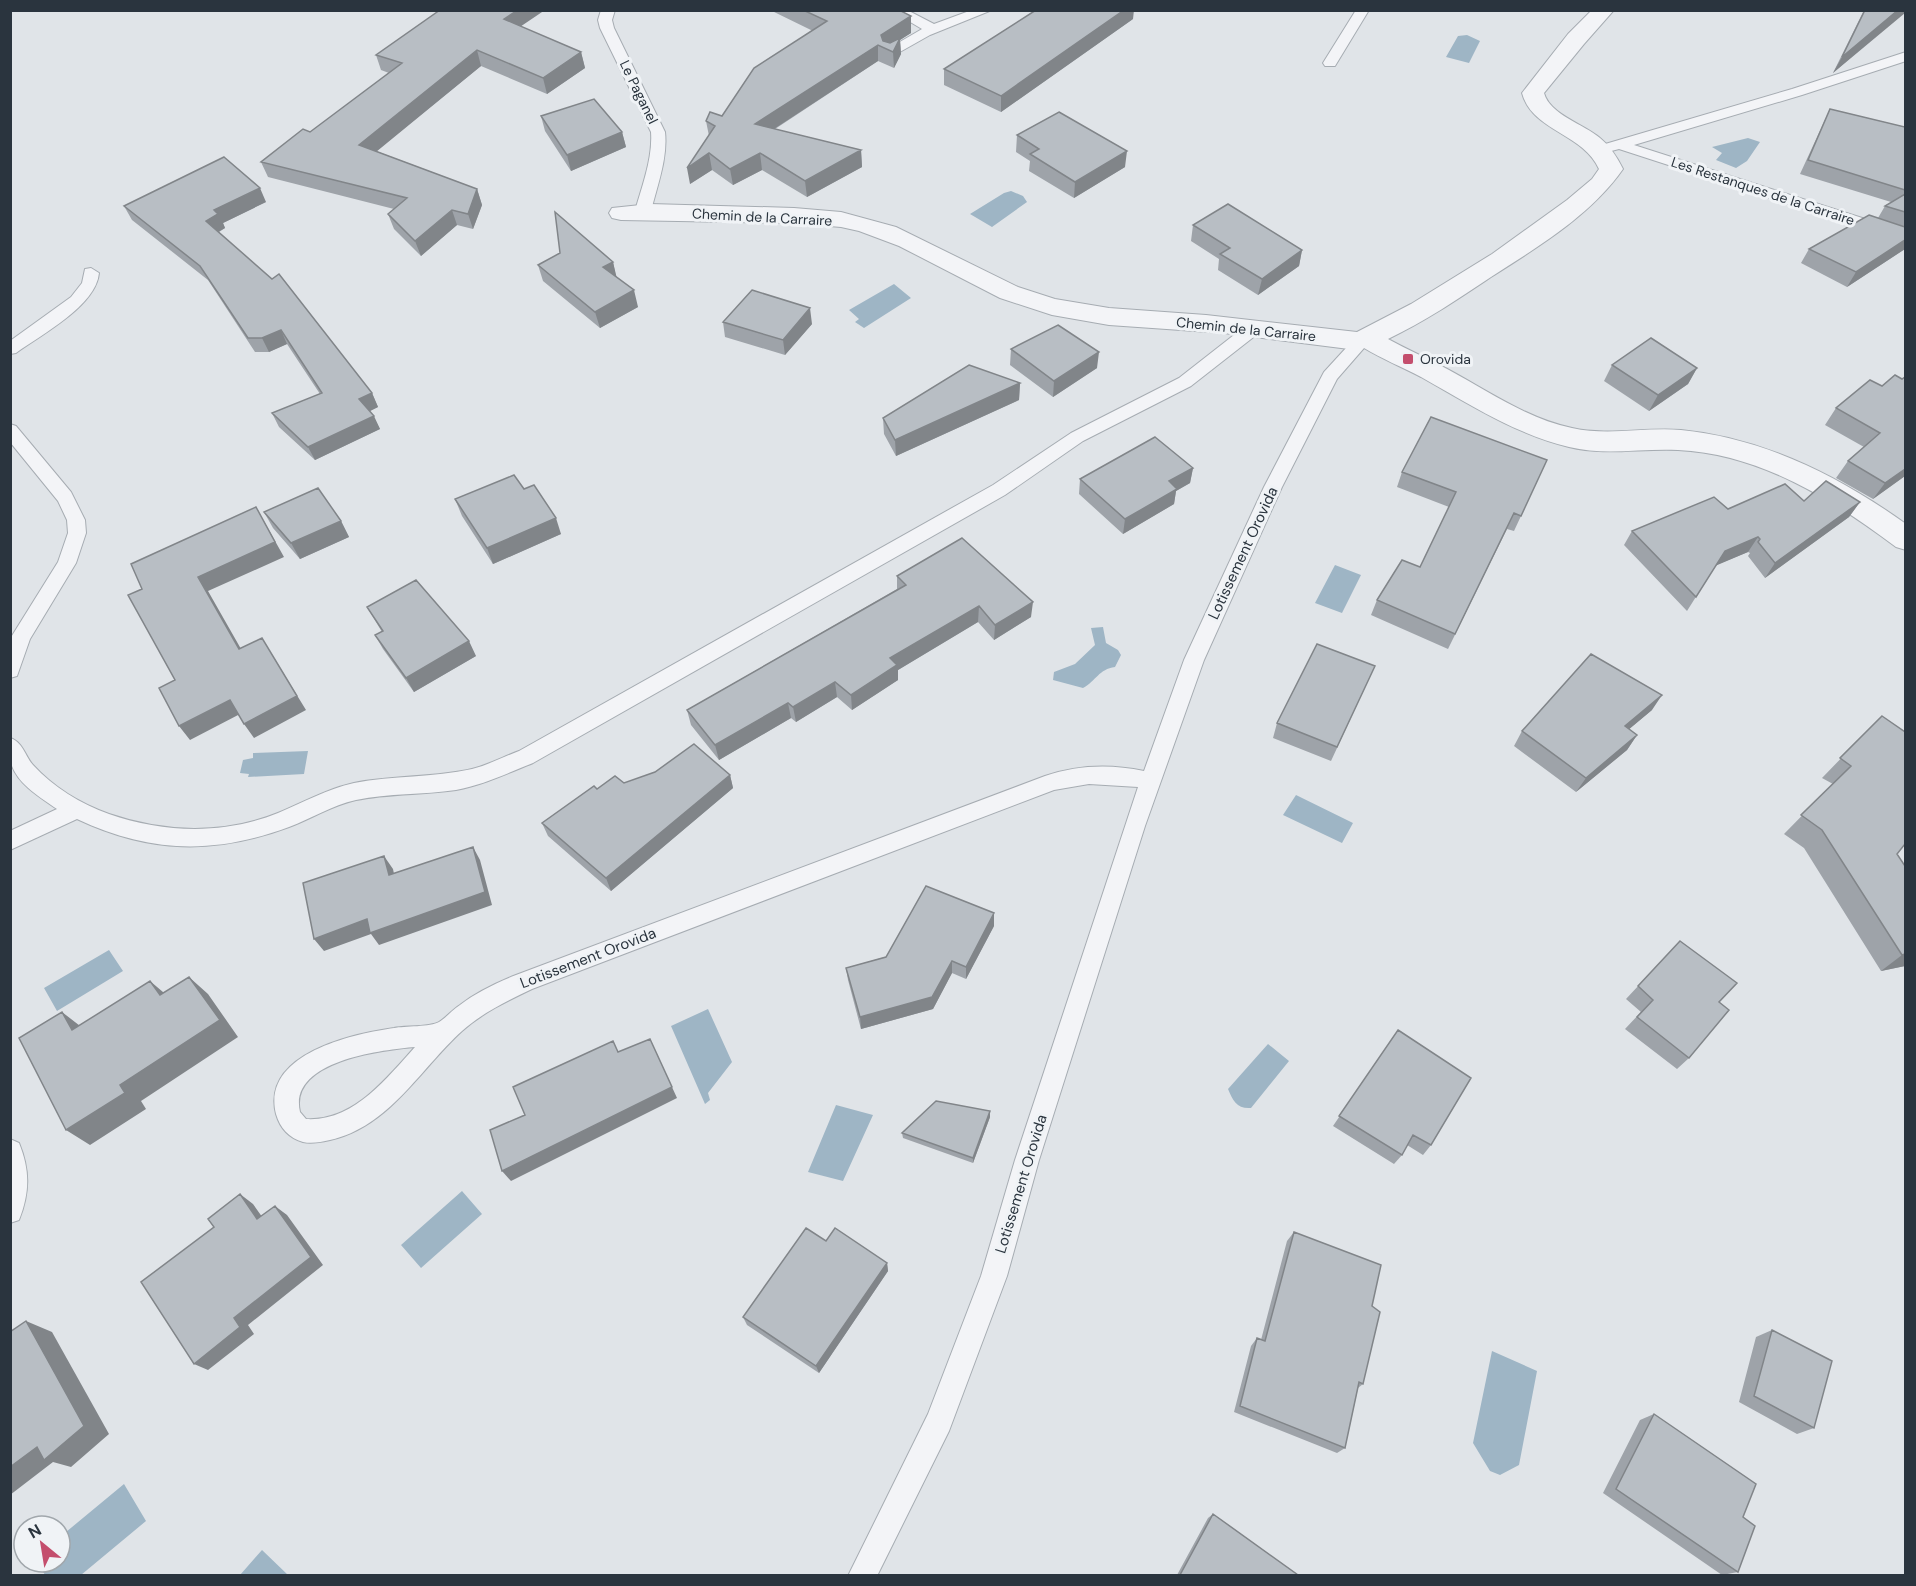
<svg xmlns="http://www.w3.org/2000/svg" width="1916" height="1586" font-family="'DM Sans',sans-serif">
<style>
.water{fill:#9eb5c5}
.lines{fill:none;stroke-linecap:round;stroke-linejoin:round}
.lane-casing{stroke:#a6acb2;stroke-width:2}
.street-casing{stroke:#a6acb2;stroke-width:2}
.lane{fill:#f3f4f7;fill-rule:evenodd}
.street{fill:#f3f4f7;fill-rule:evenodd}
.wall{fill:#9ea3a9}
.shaded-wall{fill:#818589}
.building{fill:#b8bec4;stroke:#818589;stroke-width:1.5}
.poi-dot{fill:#c44e6d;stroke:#f0f3f6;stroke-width:2}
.labels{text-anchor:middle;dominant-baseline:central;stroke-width:6;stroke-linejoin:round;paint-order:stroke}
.far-street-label{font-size:14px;fill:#2a343e;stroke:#f0f3f6}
.far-poi-label{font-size:14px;fill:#2a343e;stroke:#f0f3f6;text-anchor:start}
.street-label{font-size:15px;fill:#2a343e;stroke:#f0f3f6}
</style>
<rect width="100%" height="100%" fill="#e0e4e8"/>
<path class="water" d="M1467,35l13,6 -11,22 -23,-6 12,-21z
M1748,138l12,4 -13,19 -11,7 -20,-8 6,-7 -10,-6z
M1011,191l12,5 4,6 -35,25 -22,-13 34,-21z
M894,284l17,14 -47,30 -9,-6 4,-3 -10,-9z
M1335,565l26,10 -19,38 -27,-10z
M1103,627l3,16 12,7 3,5 -6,12c-16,2 -19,14 -32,21l-30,-8 1,-8 21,-8 20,-19 -4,-17z
M308,751l-4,23 -56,3 1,-3 -9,-1 3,-13 10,-2v-5z
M1296,795l57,28 -11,20 -59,-28z
M109,950l14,21 -66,40 -13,-23z
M708,1009l24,53 -24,31 2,7 -5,4 -34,-78z
M1268,1044l21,17 -38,47c-14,1 -18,-7 -23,-19z
M836,1105l37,10 -30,66 -35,-9z
M462,1191l20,23 -61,54 -20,-23z
M1492,1351l45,20 -18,94 -19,10 -10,-4 -17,-28z
M124,1484l22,37 -65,54h-36l-8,-13h23v-25z
M262,1550l26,25h-48z"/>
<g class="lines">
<g class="lane-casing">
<path id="lane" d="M601,10h14l-3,10 2,8 51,104c3,26 -8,54 -14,79l-8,5 -8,-5c7,-25 18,-53 16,-79l-51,-104 -2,-8z
M890,10h17l27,14 38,-14h20l-62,25 -39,22 -5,-1 -2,-3 2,-3 36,-21z
M1356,10h13l-34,56h-10l-2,-3z
M1906,52v9l-104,34 -168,50 272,87v10l-287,-93 -19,5 -7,-4 2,-3 197,-58z
M91,268l8,5c-3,33 -57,61 -83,80l-6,1v-13l61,-44 11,-14 3,-14z
M1254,323l6,1 2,4 -2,4 -69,54 -108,55 -78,54 -472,268c-25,10 -50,22 -77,27 -33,5 -67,3 -100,10 -24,5 -45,19 -67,27 -75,28 -140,26 -212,-8l-67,31v-19l47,-22c-16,-11 -38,-24 -45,-43 -4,-7 -2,-20 -2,-28 13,4 15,18 23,27 20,22 48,39 76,49 55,19 115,21 169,-1 26,-11 49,-24 76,-30 39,-8 79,-5 118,-14 16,-4 31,-12 47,-18l474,-266 78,-52 108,-55 69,-54z
M1363,334l6,2 2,4 -34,39 -55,108 -78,173 -59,166 -106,334 -32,116 -58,155 -72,145h-29l80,-162 53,-138 34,-116 123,-373 -49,-3 -35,6 -522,199c-25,12 -50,24 -70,42 -42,38 -73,96 -132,109 -9,2 -18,4 -27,2 -14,-4 -23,-14 -27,-28 -15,-60 76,-80 118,-86 10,-2 37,-1 45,-6 7,-4 13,-12 21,-17 17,-13 36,-22 56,-30l529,-199c32,-11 66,-12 99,-5l40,-111 80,-173 60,-115 33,-36zM415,1047c-29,32 -62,75 -109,72l-6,-7c-12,-51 81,-62 115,-65z
M10,424l6,2 55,66 14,28 1,13 -10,30 -46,76 -13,37 -7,2v-39l48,-77 10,-29 -1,-13 -9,-19 -48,-59z
M10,1139l9,4c11,27 11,49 0,77l-9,3z"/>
</g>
<g class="street-casing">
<path id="street" d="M1592,10h22l-30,34 -40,49c6,22 40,31 56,45 10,8 17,19 23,31 -32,46 -85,78 -132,108 -33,22 -67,45 -103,62 20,11 41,20 61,31 39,21 79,49 123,58 36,8 73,-1 109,2 83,8 158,46 225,94v26l-10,-3c-64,-48 -136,-93 -218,-97 -36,-2 -73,6 -109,-3 -54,-13 -100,-43 -148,-70 -19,-10 -39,-18 -57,-29l-15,1 -125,-16 -115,-8 -57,-10 -52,-17 -101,-52 -40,-15 -18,-4 -47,-4 -173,-3 -9,-2 -3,-5 3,-5 38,-4 144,4 47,4 55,15 122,60 37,12 54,9 97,7 151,17 54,-28 81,-50 75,-54 25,-21 7,-10c-16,-36 -67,-38 -77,-76l46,-59z"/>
</g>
<use href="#lane" class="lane"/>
<use href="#street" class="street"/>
</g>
<path class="wall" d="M770,10h135v3l6,3v17l-11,7 1,14 -7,14 -16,-7 -103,68 86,21 1,17 -55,30 -45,-27 -29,15 -21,-15 -22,14 19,-48 -3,-15 16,-5 91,-85z
M1864,10h41l-72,63z
M1133,19l-132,93 -57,-27v-16z
M521,27l60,25 4,16 -38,26 -66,-28 -105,85 101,38 5,16 -9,24 -16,-4 -36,31 -27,-27 -6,-15 6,-5 -126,-32 -7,-15 49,-30 79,-59 -8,-3 -5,-15z
M1830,109l75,18v122l-58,38 -46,-24 8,-14 69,-31 7,-12 6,-4 -91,-28 23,-50z
M541,116l81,16 4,15 -55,24 -26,-40z
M1017,135l108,32 -51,31 -45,-27 1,-10 -14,-9z
M266,202l-43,21 2,5 -6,4 153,161 6,14 -8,4 10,18 -65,31 -36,-33 -7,-14 48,-19 -33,-50 -18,8h-14l-47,-72 -76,-60 -8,-14z
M1193,225l109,25 -3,16 -41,29 -40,-25 1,-11 -28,-18z
M613,262l3,15 22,30 -38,21 -57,-47 -5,-16z
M723,322l89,2 -27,31 -60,-18z
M1011,349l86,19 -44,29 -43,-32z
M1612,365l85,3 -9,16 -39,27 -45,-30z
M1020,383l-1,17 -123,56 -12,-22 -1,-16z
M1882,386l23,90 -32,23 -37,-21 12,-17 16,-14 -39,-22 11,-17z
M1547,460l-33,71 -7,-2 -59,120 -77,-34 6,-15 43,-33 29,-60 -52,-20 5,-15z
M1193,468l-3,15 -14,8 -2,13 -51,30 -44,-40 1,-15z
M524,489l37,45 -68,30 -31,-48 -7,-17z
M1804,501l56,1 -11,15 -84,61 -17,-22 2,-3 -2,-1 -32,13 -29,46 -63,-66 8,-14 96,-22z
M264,512l77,9 8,16 -49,22 -27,-31z
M897,576l134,41 -37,23 -16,-18 -80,48v10l-46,30 -15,-13 -41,25 -5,-4 -72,42 -28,-35 -4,-15 210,-121z
M367,607l109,49 -62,36 -31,-43 -8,-14 7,-3z
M1368,681l-37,80 -58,-23 4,-15z
M1652,710l-23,19 8,6 -10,15 -51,42 -62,-46 8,-15z
M1882,716l15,138 8,112 -24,5 -77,-123 -20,-14 49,-50 -11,-6z
M730,775l3,13 -122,103 -63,-55 -6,-13 55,-34 27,-6z
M994,926l-28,53 -14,-6 -19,36 -72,20 -13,-49 -2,-12z
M1680,941l39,61 -30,56 -12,11 -52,-40 16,-17 -15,-13z
M1398,1030l33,115 -8,10 -16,-10 -5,10 -8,9 -61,-38z
M990,1117l-17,46 -70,-25 -1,-5z
M1294,1232l78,74 -9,78 -5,4 -13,60 -8,5 -103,-41 17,-66 6,-8 4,2 26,-99z
M826,1241l61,22 1,8 -69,102 -72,-48 -4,-8z
M1772,1330l42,98 -17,6 -58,-32 17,-65z
M1654,1414l89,103 -5,55 -16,3 -119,-82 37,-73z
M1213,1514l85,61h-121l31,-57z"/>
<path class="shaded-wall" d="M518,10h27l-37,25 -4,-16z
M898,10h7v10l6,-4v17l-11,7 1,14 -7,14 -1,-16 -6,-3 -6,-14z
M1124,10h10l-1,9 -132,93v-16z
M1898,10h7v3l-72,60 9,-16z
M878,45v16l-121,79 -2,-16z
M477,50l4,16 -116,95 -6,-16z
M581,52l4,16 -38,26 -4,-16z
M622,132l4,15 -55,24 -4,-16z
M861,150l1,17 -55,30 -2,-16z
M1127,151l-2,16 -51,31 1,-16z
M709,153l3,17 -22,14 -3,-16z
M760,153l2,17 -29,15 -3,-16z
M260,188l6,14 -43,21 2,5 -12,7 -7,-14 8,-11z
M477,189l5,16 -9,24 -5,-15z
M452,210l5,15 -36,31 -6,-15z
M1905,240v9l-58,38 9,-15z
M1302,250l-3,16 -41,29 4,-16z
M613,262l4,17 -14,-12z
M634,290l4,17 -38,21 -5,-16z
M810,308l2,16 -27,31 -2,-15z
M281,330l6,14 -18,8 -7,-14z
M1099,352l-2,16 -44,29 1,-16z
M1697,368l-9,16 -39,27 9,-16z
M1020,383l-1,17 -123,56 -1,-16z
M372,393l6,14 -12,6 -7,-14z
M374,416l6,13 -65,31 -7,-13z
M1193,468l-3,15 -14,8 -2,13 -51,30 2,-15 44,-38z
M1905,469v7l-32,23 12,-16z
M1860,502l-11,15 -84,61 10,-15z
M256,507l28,50 -76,34 41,72 -10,-14 -41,-72z
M556,518l5,16 -68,30 -6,-16z
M341,521l8,16 -49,22 -9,-16z
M1758,537l-10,15 -33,14 10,-15z
M1033,602l-2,15 -37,23 1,-15z
M979,606l-1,16 -80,48v10l-46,30 -1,-15 39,-37z
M469,641l7,15 -62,36 -8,-14z
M271,653l35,57 -52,28 -10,-14z
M835,682l2,15 -41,25 -3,-15z
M1662,695l-10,15 -37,31 10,-15z
M230,700l10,14 -50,26 -11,-14z
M788,703l3,15 -72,42 -4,-15z
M1637,735l-10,15 -51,42 10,-14z
M730,775l3,13 -122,103 -5,-13z
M473,847l7,13 12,45 -113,40 -8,-11 -47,17 -10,-12z
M384,856l9,13 4,19 -8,-13z
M994,913v13l-28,53v-12z
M1905,954v12l-24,5 21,-16z
M952,961v12l-19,36 -72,20 -1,-12z
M189,977l19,17 30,43 -97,64 5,8 -56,36 -24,-15 54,-45z
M150,981l20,17 -10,-3z
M62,1012l22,17 -12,1z
M650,1039l27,59 -166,83 -9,-10z
M990,1111v6l-17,46v-5z
M240,1194l13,10 17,24 -13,-9z
M275,1206l12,9 36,50 -75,60 6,9 -46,36 -14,-6 40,-46z
M887,1263l1,8 -69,102 -3,-7z
M26,1321l26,11 57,102 -38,33 -18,-5 -43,33v-28z"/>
<path class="building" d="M440,10h78l-14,9 77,33 -38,26 -66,-28 -118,95 118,44 -9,25 -16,-4 -37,31 -27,-27 19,-16 -146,-36 42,-33 7,3 92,-69 -26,-8z
M803,10h96l12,6 -30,19 2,6 7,2 10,-5 -7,14 -15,-7 -123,79 106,26 -56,31 -45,-28 -30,16 -21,-16 -22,15 28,-42 -9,-5 4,-9 12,4 32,-48 73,-47z
M1036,10h88l-123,86 -57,-27z
M1865,10h33l-56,47z
M594,99l28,33 -55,23 -26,-39z
M1830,109l75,18v63l-97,-30z
M1059,112l68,39 -52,31 -45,-28 9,-5 -22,-14z
M224,157l36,31 -46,22 4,4 -12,7 66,58 7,-5 93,119 -13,6 15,17 -66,31 -36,-34 50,-20 -41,-63 -19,8h-14l-48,-72 -76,-60z
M1905,194v18l-20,-6z
M1228,204l74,46 -40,29 -42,-25 10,-6 -37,-23z
M555,212l58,50 -10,5 31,23 -39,22 -57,-47 22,-12z
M1869,215l36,12v13l-49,32 -47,-23z
M752,290l58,18 -27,32 -60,-18z
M1058,325l41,27 -45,29 -43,-32z
M1651,338l46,30 -39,27 -46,-30z
M969,365l51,18 -125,57 -12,-22z
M1895,375l7,4 3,-2v92l-20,14 -37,-22 32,-28 -44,-25 34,-28 12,6z
M1431,417l116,43 -26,56 -7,-3 -59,121 -78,-34 25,-40 18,7 36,-75 -54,-20z
M1155,437l38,31 -24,13 8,8 -52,30 -45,-40z
M514,475l10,14 10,-4 22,33 -69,30 -32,-49z
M1826,481l34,21 -85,61 -17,-21 2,-3 -2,-2 -33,14 -29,46 -64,-66 82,-34 14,12 57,-25 19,17z
M318,488l23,33 -50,22 -27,-31z
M256,507l19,35 -77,35 41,72 23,-11 35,58 -53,28 -14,-24 -51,26 -20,-38 16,-8 -47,-85 14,-6 -11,-25z
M962,538l71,64 -38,23 -16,-19 -89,52 7,7 -46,30 -16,-13 -42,25 -5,-4 -73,42 -28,-35 219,-125 -9,-9z
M416,580l53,61 -63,37 -31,-43 8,-4 -16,-24z
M1317,644l58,22 -38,81 -60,-24z
M1591,654l71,41 -37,31 12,9 -51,43 -64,-47z
M1882,716l23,16v112l-8,10 8,12v88l-3,1 -80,-125 -21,-15 50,-49 -11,-8z
M694,744l36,31 -124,103 -64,-55 52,-37 3,3 18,-13 9,7 31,-11z
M473,847l12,45 -115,41 -3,-14 -53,20 -11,-56 81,-27 5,19z
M926,886l68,27 -28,54 -14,-6 -20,36 -72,20 -14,-49 40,-11z
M1680,941l57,42 -18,19 10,8 -40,48 -52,-41 16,-17 -15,-14z
M189,977l31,43 -100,65 5,8 -59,37 -47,-92 43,-26 10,18 78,-49 10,14z
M1398,1030l73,48 -40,67 -18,-10 -11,20 -63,-39z
M650,1039l22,48 -170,84 -12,-41 35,-15 -12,-28 100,-46 5,11z
M936,1101l54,10 -17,47 -71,-25z
M240,1194l17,25 18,-13 36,51 -77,61 6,9 -46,37 -53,-82 73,-55 -6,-8z
M806,1228l20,13 9,-13 52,35 -71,103 -73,-49z
M1294,1232l87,33 -9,41 8,6 -17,72 -4,-2 -14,66 -105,-42 17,-68 8,3z
M26,1321l58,105 -40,34 -7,-13 -27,20v-135z
M1772,1330l60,31 -18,67 -60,-32z
M1654,1414l102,70 -13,33 12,9 -17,46 -122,-83z
M1213,1514l85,61h-118z"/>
<rect class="poi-dot" x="1402" y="353" width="12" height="12" rx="3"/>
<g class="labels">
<g class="far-street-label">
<text transform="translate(639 92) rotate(64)">Le Paganel</text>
<text transform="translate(1763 191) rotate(18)">Les Restanques de la Carraire</text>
<text transform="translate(762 217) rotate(3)">Chemin de la Carraire</text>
<text transform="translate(1246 329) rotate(6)">Chemin de la Carraire</text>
</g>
<g class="far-poi-label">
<text x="1420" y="359">Orovida</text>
</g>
<g class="street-label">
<text transform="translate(1243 553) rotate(-65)">Lotissement Orovida</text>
<text transform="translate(588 958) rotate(-21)">Lotissement Orovida</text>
<text transform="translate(1021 1184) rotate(-73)">Lotissement Orovida</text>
</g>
</g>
<rect width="1916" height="1586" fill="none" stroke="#2a343e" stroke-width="24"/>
<g transform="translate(42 1544) rotate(330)"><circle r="28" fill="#f0f3f6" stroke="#a1a7ac" stroke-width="1.5"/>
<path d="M0-4.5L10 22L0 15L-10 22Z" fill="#c44e6d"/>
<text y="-9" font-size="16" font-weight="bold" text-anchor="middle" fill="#2a343e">N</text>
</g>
</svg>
